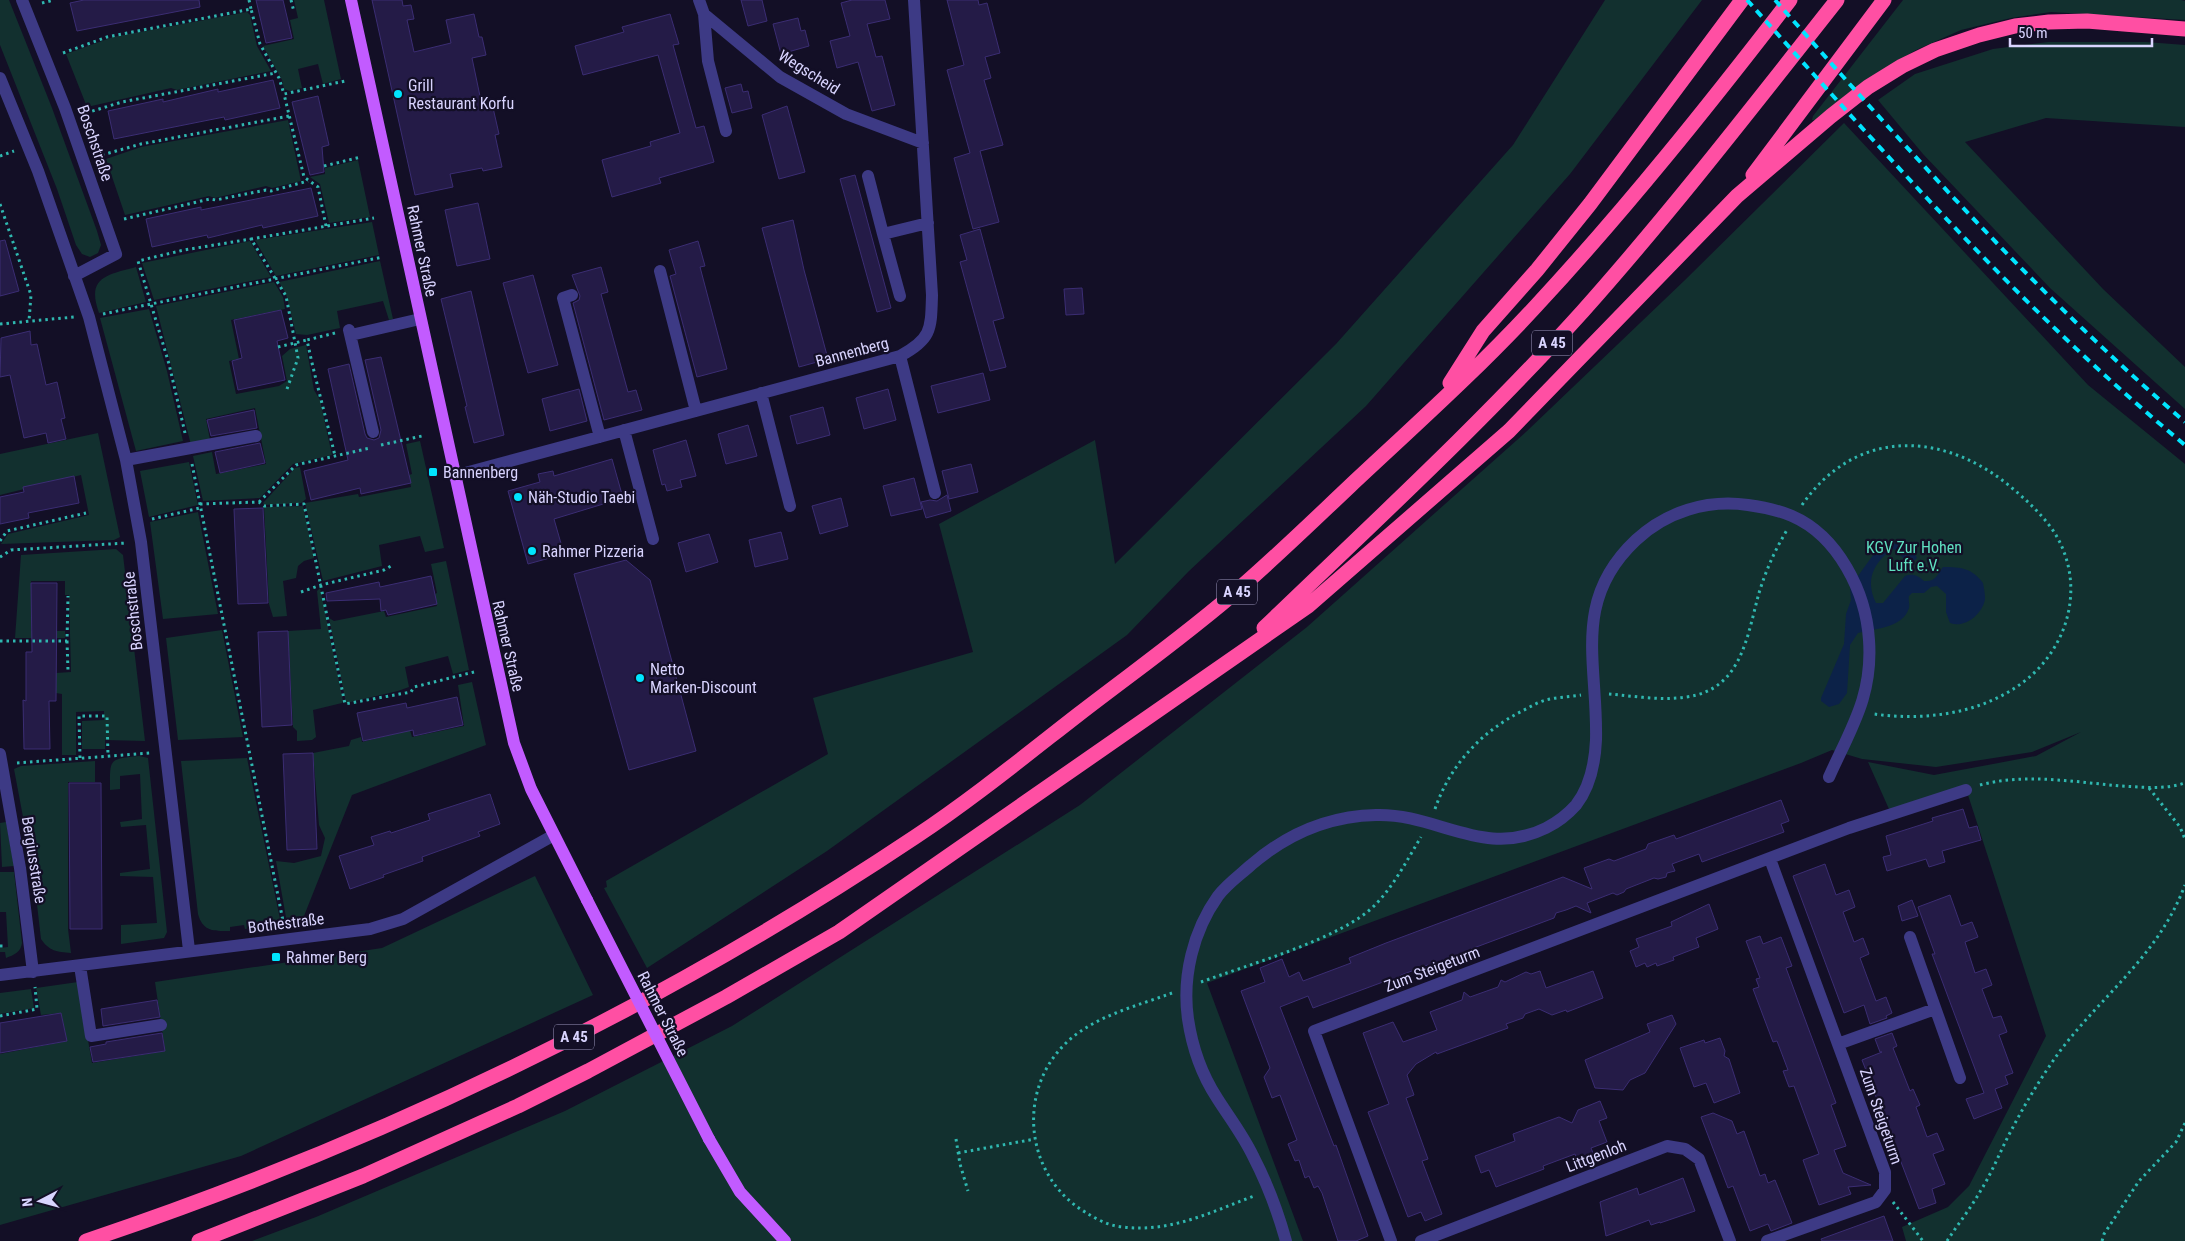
<svg xmlns="http://www.w3.org/2000/svg" width="2185" height="1241" font-family="'Roboto Condensed',sans-serif">
<style>
.green{fill:#12302f}
.water{fill:#0c2248}
.building{fill:#241b47;stroke:#3b2d73}
.lines{fill:none;stroke-linecap:round;stroke-linejoin:round}
.path{stroke:#2fb8b0;stroke-width:3;stroke-dasharray:2.5 4;stroke-linecap:butt}
.minor{stroke:#3d3a85;stroke-width:12}
.major{stroke:#c25bff;stroke-width:12}
.highway{stroke:#ff4fa3;stroke-width:15}
.rail{stroke:#00e5ff;stroke-width:4;stroke-dasharray:8 6;stroke-linecap:butt}
.major-bridge{stroke:#c25bff;stroke-width:12}
.poi-dot{fill:#00e5ff;stroke:#130f26;stroke-width:2}
.labels{text-anchor:middle;dominant-baseline:central;stroke-width:4.5;stroke-linejoin:round;paint-order:stroke}
.shield{fill:#130f26;stroke:#9e99be;stroke-width:1}
.shield-label{font-size:15px;font-weight:bold;fill:#d9d4ff}
.street-label{font-size:16px;fill:#d9d4ff;stroke:#130f26}
.poi-label{font-size:16px;fill:#d9d4ff;stroke:#130f26;text-anchor:start}
.park-label{font-size:16px;fill:#5fe0c0;stroke:#130f26}
</style>
<rect width="100%" height="100%" fill="#130f26"/>
<path class="green" d="M0,0h9l43,108 45,123 4,14 -3,8 -8,4 -8,-3 -6,-9 -19,-56 -57,-144z
M294,0h30l17,79 -18,5 -5,-20 -20,5 4,19 -12,3 -6,-2 -2,-9 -19,-34 31,-7 -4,-19 8,-2z
M1605,0h97l-132,174 -204,232 -177,165 -62,64 -300,216 -180,117 -43,-80 3,-1 -1,-6 222,-127 -15,-56 160,-46 -34,-128 156,-84 20,124 221,-220 177,-199z
M1903,0h278l4,1v19l-134,-8 -40,6 -50,12 -45,20 -51,30 -50,40h-3l1,-4z
M247,12l3,3 7,31 14,25 -94,19 -6,-2 -84,19 -21,-53 47,-17z
M2048,42h98l39,3v82l-139,-9 -81,24 138,147 82,78v42l-135,-121 -127,-134 -45,-54 37,-26 78,-25z
M288,120l13,61 -29,7 -6,-2 -51,12 -6,-2 -84,19 -19,-56 35,-12z
M1844,123l244,262 97,79v777h-279l-4,-14 46,-20 21,-21 77,-150 -78,-241 -75,23 -25,-56 66,13 102,-19 45,-24 -49,20 -96,15 -74,-8 -30,-9 -31,13 -594,220 96,258h-1051l64,-24 249,-106 167,-85 348,-221 227,-178 220,-196 158,-151z
M358,160l12,57 -41,6 -9,-39 -10,-7 15,-3v-6z
M372,222l7,33 -103,21 -21,-36z
M250,241l21,36 -117,23 -12,-37z
M380,261l13,58 -4,1 -6,-19 -46,10 3,17 -33,7 -11,-1 -10,-40 -7,-12z
M136,267l10,35 -47,11c-13,-36 8,-38 37,-46z
M274,282l9,15 2,12 -54,11 8,39 -10,2 7,33 43,-8 8,-5 -5,-25 8,-7 16,-4 8,45 6,10 12,55 -39,9 -33,34 -57,3 -10,-45 19,-4 4,22 50,-10 -11,-56 -49,11 4,21 -19,5 -35,-139z
M149,309l18,62 16,70 -47,10 -36,-133z
M98,433l22,104 -6,3 -113,4 7,-10 81,-19 -8,-40 -81,20v-41z
M420,441l24,107 -19,4 -5,-16 -41,9 3,21 -59,15 -18,-78 53,-9 1,3 52,-10 -2,-12 3,-1 -6,-30z
M189,462l9,43 -49,12 -9,-46z
M300,467l6,32 -5,4 -37,2 -1,-2 32,-35z
M303,506l11,52 -10,3 -6,5 -2,12 -13,3 4,35 -14,1 -4,-13 -5,-97z
M198,512l20,102 -55,5 -13,-97z
M116,549l7,6 22,186 -40,-1v9h-23v-28l22,-1v-9l-28,1v43h-14v-61l-6,-1v-20l15,-1 -2,-77h-4v-14h-34v50h34v7h-50l6,-83z
M446,561l23,109 -16,4 -5,-18 -43,11 4,20 -11,4 -52,12 -17,-85 5,3 50,-10 2,6 51,-11 -2,-12 2,-1 -6,-29z
M320,588l23,113 -1,2 -29,7 3,27 -4,3 -15,1v-10l-4,-4 -5,-96 33,-2 -4,-38z
M222,630l21,107 -65,3 -12,-102z
M472,682l14,63 -134,50 -50,126 -15,2 -11,-62 18,2 27,-7 4,-18 -6,-13 -6,-72 36,-7 2,-6 10,-3 1,5 48,-12 2,7 52,-11 -6,-41z
M139,756l9,2 19,174 -3,6 -43,6v-19l36,-2 -4,-46 -33,-1v-3l30,-4 -4,-44 -25,2 -1,-5 22,-3 -2,-45 -20,2v13l-10,1c0,-31 -2,-31 29,-34z
M247,758l34,166 -36,5 -1,-4 -14,2v4c-16,0 -27,1 -32,-17l-17,-153z
M95,761v21h-27v147l3,24c-14,-1 -22,-2 -30,-14l-8,-69 -19,-101 7,-3z
M6,822l8,44 -12,1 -2,-44z
M0,872h14l8,71c-1,9 -8,12 -16,15l-1,-6h-5v-4l8,-1 -2,-35h-6z
M535,876l58,119 -352,161 -241,69v-101l167,-66 -167,66v-70l67,-13 -6,-28 -20,2 -5,-27 42,-6 14,81 73,-12 -10,-69 227,-34z
M31,989l3,19 -34,6v-21z"/>
<path class="water" d="M1894,543l18,6 5,9 -8,8 -12,-16 -5,-1c-19,15 -27,31 -16,54h7l22,-27c7,-3 14,0 19,5 12,1 13,-6 19,-14 18,0 29,1 40,16 1,5 2,11 2,16 -2,15 -21,30 -35,24l-4,-11v-18l-9,-8 -6,1 -7,6h-12l-3,3c-1,4 1,9 0,12 -7,21 -34,20 -51,25l-8,12 -3,48 -8,11 -10,3 -8,-6v-3l23,-54 2,-30 5,-14 -1,-13 26,-36 7,-6z"/>
<path class="building" d="M84,0h115l1,7 -123,24 -7,-28z
M256,0h27l9,38 -26,5z
M372,0h30l1,6 8,-1 3,14 -7,1 7,32 37,-9 -5,-23 28,-6 5,23h3l4,18 -14,3 9,43 10,-2 8,35 -4,1 7,32 -19,4 -1,-3 -32,6 3,13 -38,8z
M741,0h21l5,21 -19,5z
M852,0h33l5,19 -23,5 9,33 6,-1 13,49 -23,6 -14,-49 -21,6 -7,-27 20,-5 -9,-33z
M947,0h31l1,5 8,-2 13,50 -15,4 6,21 -7,2 19,65 -23,6 19,71 -26,7 -19,-71 16,-5 -23,-83 17,-5z
M670,14l9,30 -6,1 23,83 8,-2 10,36 -55,16 2,5 -49,14 -10,-37 49,-14 -1,-4 30,-9 -22,-78 -75,20 -8,-29 49,-14 -2,-5z
M798,18l3,13 4,-1 4,16 -28,8 -8,-30z
M273,80l7,28 -55,12 -1,-3 -110,22 -6,-28 55,-12v3l55,-13v3z
M741,84l2,8 5,-1 4,17 -20,5 -7,-25z
M318,96l11,49 -7,2 2,25 -14,3 -18,-73z
M787,106l18,66 -26,7 -17,-64z
M855,175l36,133 -14,4 -37,-133z
M311,188l7,28 -55,12 -1,-3 -54,13 -1,-3 -55,12 -6,-28 55,-12v3z
M478,203l12,56 -33,7 -12,-56z
M793,220l11,50 24,89 -29,8 -37,-139z
M980,229l24,89 -11,3 13,46 -16,4 -30,-109 7,-2 -7,-25z
M5,240l14,51 -19,5v-55z
M698,241l7,25 -5,1 27,102 -30,8 -27,-101 6,-2 -7,-24z
M601,267l7,25 -7,2 27,98 8,-2 6,20 -38,10 -31,-117 6,-3 1,-4 -8,-21z
M533,275l25,90 -30,8 -25,-90z
M1082,288l2,26 -18,1 -2,-26z
M471,291l33,144 -30,8 -9,-36 2,-1 -26,-107z
M281,310l7,28 -11,3 8,39 -47,10 -6,-29 10,-3 -8,-38z
M30,331l1,14 6,-1 9,41 11,-3 8,36 -4,1 5,20 -18,4 -2,-10 -22,5 -14,-63 -10,2 1,-39z
M381,357l30,126 -50,11 -1,-6 -49,12 -7,-29 44,-11 -20,-91 21,-5 16,70 2,4 7,2 5,-2 2,-8 -16,-70z
M983,373l7,27 -52,13 -7,-27z
M579,389l8,32 -37,10 -8,-32z
M888,389l8,31 -32,9 -8,-31z
M823,407l7,28 -33,9 -7,-28z
M254,410l3,18 -46,8 -4,-16z
M748,425l9,31 -31,8 -8,-30z
M686,440l10,36 -16,4 2,7 -15,4 -2,-7 -3,1 -9,-35z
M260,443l5,20 -45,10 -5,-21z
M612,459l11,39 -69,21 10,35 -36,10 -20,-73 32,-9 -2,-8 15,-3 1,5z
M971,464l7,28 -29,7 -7,-28z
M74,476l5,27 -51,10 1,5 -29,6v-27l24,-5 -1,-5z
M914,478l8,31 -31,7 -8,-30z
M947,495l4,16 -25,7 -5,-16 9,-2 7,1z
M841,498l7,28 -28,8 -8,-28z
M263,508l5,95 -30,1 -4,-95z
M781,532l7,27 -33,8 -6,-27z
M709,534l9,28 -32,10 -8,-29z
M626,560l24,20 46,171 -67,19 -55,-196z
M431,576l6,28 -49,11 -2,-5 -5,1 -1,-12 -53,2 -1,-8 53,-11 1,5z
M31,583h26l-1,118h-7l1,48h-26l-1,-49 3,1v-49h6z
M288,631l4,94 -30,2 -4,-95z
M457,697l6,28 -49,11 -1,-6 -50,11 -6,-28 49,-10 1,5z
M313,753l4,96 -30,1 -4,-96z
M69,783h32l1,146h-32z
M490,794l10,30 -22,8 2,4 -58,21 1,4 -40,14 1,2 -34,12 -11,-33 35,-11 -3,-8 19,-6 1,2 39,-13 -2,-6z
M1781,800l8,21 -8,3 3,8 -82,30 -3,-8 -27,10 3,7 -8,2 -1,4 -8,2 -4,-1 -28,11 -2,3 -7,3 -4,-2 -26,10 4,10 -15,-7 -10,4 -10,3 -2,5 -83,31v2l-21,9 -21,8 -1,-3 -27,10 -4,9 -6,-5 -78,29 -5,-12 -28,11 54,139 2,-1 32,91 -12,5h-18l-16,-48 -4,-7 -4,2 -5,-12 -4,2 -6,-18 -4,1 -7,-17 9,-4 -17,-45 -8,3 -8,-21 6,-9 -29,-77 24,-9 -5,-14 22,-9 7,18 10,-5 4,9 48,-18 -2,-5 37,-15 177,-66 29,12 -8,-21 25,-9 5,2 32,-12 2,-5 26,-9 2,4z
M1963,809l6,19 8,-2 4,14 -39,11 3,11 -16,5 -3,-8 -39,12 -4,-14 8,-2 -5,-19 47,-15 -1,-3z
M1825,864l11,31 13,-5 6,17 -12,5 11,30 9,-4 6,16 -9,4 16,43 10,-4 6,16 -6,3 1,2 -17,6 -6,-19 -20,8 -51,-137z
M1950,895l11,31 11,-4 6,15 -13,5 10,31 11,-4 6,16 -10,4 11,29 8,-2 6,16 -8,3 14,38 -8,3 3,8 -13,5 7,19 -28,11 -8,-20 18,-6 -52,-139h3l-17,-47z
M1912,900l6,16 -16,5 -4,-15z
M1709,904l9,25 -22,9 3,9 -26,10 1,3 -17,6 -1,-3 -9,4 -2,-4 -9,4 -6,-16 9,-4 -3,-8 36,-13 -1,-4z
M1760,936l3,8 18,-7 11,29 -6,2 50,135 -5,2 15,41 -12,4 9,23 28,12 -23,2 3,7 -32,11 -16,-45 16,-6 -25,-68 -5,1 -6,-16 5,-1 -11,-29 -4,1 -20,-53 6,-2 -3,-8 4,-1 -14,-37z
M1540,971l6,17 47,-17 10,27 -36,14 -1,-2 -14,5 -13,-6 -14,5 -2,4 -17,6 2,4 -71,26 -1,-2 -20,12 -9,11 7,20 -8,3 22,61 -6,2 20,53 -17,7 -4,-9 -13,5 -40,-105 21,-8 -26,-71 30,-11 10,20 34,-12 -7,-18 32,-12 2,-8 6,5 28,-10 3,-7 4,2 21,-10 5,2z
M157,1000l3,17 -57,9 -2,-17z
M61,1013l6,28 -67,12v-30z
M1672,1015l4,9 -31,49 -15,7 -7,10 -28,-2 -10,-28 65,-28 -3,-8z
M162,1033l3,18 -72,11 -3,-15 16,-3v-2z
M1892,1033l5,13 -4,2 17,43 3,-2 7,16 -4,2 11,30 10,-4 7,17 -11,4 12,30 -13,5 4,14 -17,6 -57,-149 20,-8h-2l-5,-13z
M1720,1038l5,13 -1,5 5,3 11,34 -26,10 -8,-20 -12,4 -14,-39 24,-8 1,3z
M1600,1101l7,17 -8,3 8,21 -16,6 2,5 -16,6 -2,-5 -32,12 1,3 -48,18 -7,-17 -8,3 -6,-17 40,-15 -2,-7 46,-17 13,6 6,-13z
M1713,1113l19,8 5,13 7,-3 16,45 5,-2 3,9 7,-3 17,43 -21,8 -3,-7 -18,7 -17,-45 -5,2 -27,-71z
M1683,1178l12,33 -35,12v-1l-9,3 -2,-5 -43,16 -6,-34 37,-14 2,7z
M1884,1216l9,25h-71l-1,-2z"/>
<g class="lines">
<path class="path" d="M249,0l2,9
M291,0l3,12
M42,3l12,-3
M63,53l44,-16 144,-28 9,35 19,34 5,16
M86,113l36,-11 154,-29
M102,155l39,-11 148,-28
M0,156l14,-5
M324,166l37,-9
M0,204l31,91 -2,26
M124,219l86,-20 6,1 50,-10 5,1 37,-10
M326,226l-8,-39 -14,-10 -20,-83 61,-13
M103,314l48,-10 -13,-43 46,-11 67,-11
M0,324l74,-7
M335,333l-28,7c8,39 19,77 28,116
M278,347l29,-7
M287,389l11,-31 -12,-62 -35,-57 123,-21
M185,433l-16,-69 -18,-60 232,-47
M381,445l41,-9
M192,464l92,462
M259,502l37,-37 74,-17
M200,504l59,-2 5,4 40,-2 41,200 66,-12 3,-5 60,-15
M1802,505c52,-75 136,-75 204,-22 17,14 33,28 46,46 35,51 19,118 -30,154 -42,31 -97,38 -148,31
M152,519l48,-11
M0,541l7,-10 79,-18
M0,557l11,-7 115,-7
M301,592l20,-7 63,-15 7,-4
M0,641h67l1,-45
M67,641l1,30
M1609,694c25,2 52,7 77,3 56,-7 61,-61 73,-104 7,-23 16,-43 28,-63
M80,758l-1,-42h28l1,40
M17,763l133,-10
M1980,785c45,-12 94,-3 141,1 21,1 43,4 64,-3
M2149,788l31,39 5,12
M1435,809c15,-44 46,-77 87,-98 8,-4 16,-9 24,-11 11,-3 23,-3 35,-5
M0,946h5
M1201,982c46,-17 143,-44 175,-78 19,-20 31,-44 45,-67
M1172,993c-35,13 -78,23 -106,50 -50,48 -41,133 19,169 11,7 24,14 38,15 47,6 88,-15 131,-31
M0,1016l37,-7 -2,-22
M956,1139l4,25 8,27
M958,1153l77,-14
M1893,1202l30,39
M1947,1241c11,-17 24,-33 34,-51 12,-19 20,-41 31,-61 14,-27 30,-53 48,-78 44,-58 98,-95 125,-166
M2102,1241l2,-7 35,-53 37,-39 9,-19"/>
<path class="minor" d="M22,0l43,108 51,146 -42,22
M699,0l5,14 76,63 66,37 77,29
M704,14l4,47 18,70
M0,78l38,93 51,146 37,143 15,82 48,408
M868,176l15,58
M660,271l36,140
M572,295l-9,3 37,139
M900,296l-17,-62 45,-11
M349,330l24,102
M351,335l69,-16
M900,356l35,137
M761,393l29,113
M624,430l29,109
M126,460l130,-24
M454,476l446,-120c32,-17 31,-27 32,-61l-18,-295
M0,754l20,114 13,104
M1910,937l50,141
M80,966l11,70 70,-11
M0,975l370,-46 33,-10 151,-84
M1838,1044l97,-35
M1286,1241c-8,-29 -19,-58 -33,-85 -10,-21 -24,-39 -36,-58 -15,-23 -25,-52 -29,-79 -6,-42 5,-88 30,-123 9,-12 22,-21 33,-31 36,-31 77,-49 125,-50 61,-2 108,44 170,13 10,-5 22,-14 30,-23 14,-18 19,-43 20,-65 2,-77 -25,-139 40,-200 30,-28 71,-41 112,-35 15,2 30,5 44,11 46,20 74,76 77,124 4,56 -18,88 -40,137
M1391,1241l-77,-210 535,-203 117,-38
M1421,1241l246,-95 18,3 14,10 31,82
M1767,1241l109,-39 9,-12v-18l-115,-313"/>
<path class="major" d="M351,0l163,743 17,46 56,111
M709,1139l31,53 45,49"/>
<path class="highway" d="M1753,175l131,-175
M1450,383l33,-52 54,-61 53,-66 152,-204
M1264,628c108,-104 219,-206 319,-317 89,-100 171,-206 254,-311
M86,1241c292,-98 573,-233 829,-404 57,-38 110,-81 164,-123 53,-41 111,-82 161,-126 38,-33 74,-68 110,-102 63,-59 128,-117 186,-180 90,-97 173,-201 254,-306
M199,1241l164,-65 155,-70 70,-35 138,-74 113,-65 469,-326 201,-175 228,-235 94,-80 37,-29 34,-21 33,-16 44,-15 36,-9 34,-4 38,-1 98,8"/>
<path class="rail" d="M1747,0c139,155 277,312 438,445
M1775,0c130,147 261,294 410,422"/>
<path class="major-bridge" d="M587,900l122,239"/>
</g>
<g class="poi-dot">
<circle cx="398" cy="94" r="5"/>
<rect x="428" y="467" width="10" height="10" rx="2.5"/>
<circle cx="518" cy="497" r="5"/>
<circle cx="532" cy="551" r="5"/>
<circle cx="640" cy="678" r="5"/>
<rect x="271" y="952" width="10" height="10" rx="2.5"/>
</g>
<g class="labels">
<g class="shield">
<rect x="1532" y="330.5" width="40" height="25" rx="4"/>
<rect x="1217" y="579.5" width="40" height="25" rx="4"/>
<rect x="554" y="1024.5" width="40" height="25" rx="4"/>
</g>
<g class="shield-label">
<text x="1552" y="343">A 45</text>
<text x="1237" y="592">A 45</text>
<text x="574" y="1037">A 45</text>
</g>
<g class="street-label">
<text transform="translate(809 72) rotate(32)">Wegscheid</text>
<text transform="translate(95 143) rotate(71)">Boschstraße</text>
<text transform="translate(422 251) rotate(78)">Rahmer Straße</text>
<text transform="translate(852 352) rotate(-15)">Bannenberg</text>
<text transform="translate(133 611) rotate(-96)">Boschstraße</text>
<text transform="translate(508 646) rotate(77)">Rahmer Straße</text>
<text transform="translate(34 860) rotate(81)">Bergiusstraße</text>
<text transform="translate(286 923) rotate(-7)">Bothestraße</text>
<text transform="translate(1432 969) rotate(-21)">Zum Steigeturm</text>
<text transform="translate(663 1014) rotate(63)">Rahmer Straße</text>
<text transform="translate(1881 1116) rotate(71)">Zum Steigeturm</text>
<text transform="translate(1596 1156) rotate(-21)">Littgenloh</text>
</g>
<g class="poi-label">
<text x="408" y="85">Grill<tspan x="408" dy="18">Restaurant Korfu</tspan></text>
<text x="443" y="472">Bannenberg</text>
<text x="528" y="497">Näh-Studio Taebi</text>
<text x="542" y="551">Rahmer Pizzeria</text>
<text x="650" y="669">Netto<tspan x="650" dy="18">Marken-Discount</tspan></text>
<text x="286" y="957">Rahmer Berg</text>
</g>
<g class="park-label">
<text x="1914" y="547">KGV Zur Hohen<tspan x="1914" dy="18">Luft e.V.</tspan></text>
</g>
</g>
<g transform="translate(40 1201) rotate(264)" stroke="#130f26" stroke-width="4" paint-order="stroke">
<path d="M0-4L9 19L0 12L-9 19Z" fill="#d9d4ff"/>
<text y="-8" font-size="14" font-weight="bold" text-anchor="middle" fill="#d9d4ff">N</text>
</g>
<path d="M2010 38v8h142v-8" fill="none" stroke="#d9d4ff" stroke-width="2.5"/>
<text x="2018" y="38" font-size="15" fill="#d9d4ff" stroke="#130f26" stroke-width="4" paint-order="stroke">50 m</text>
</svg>
